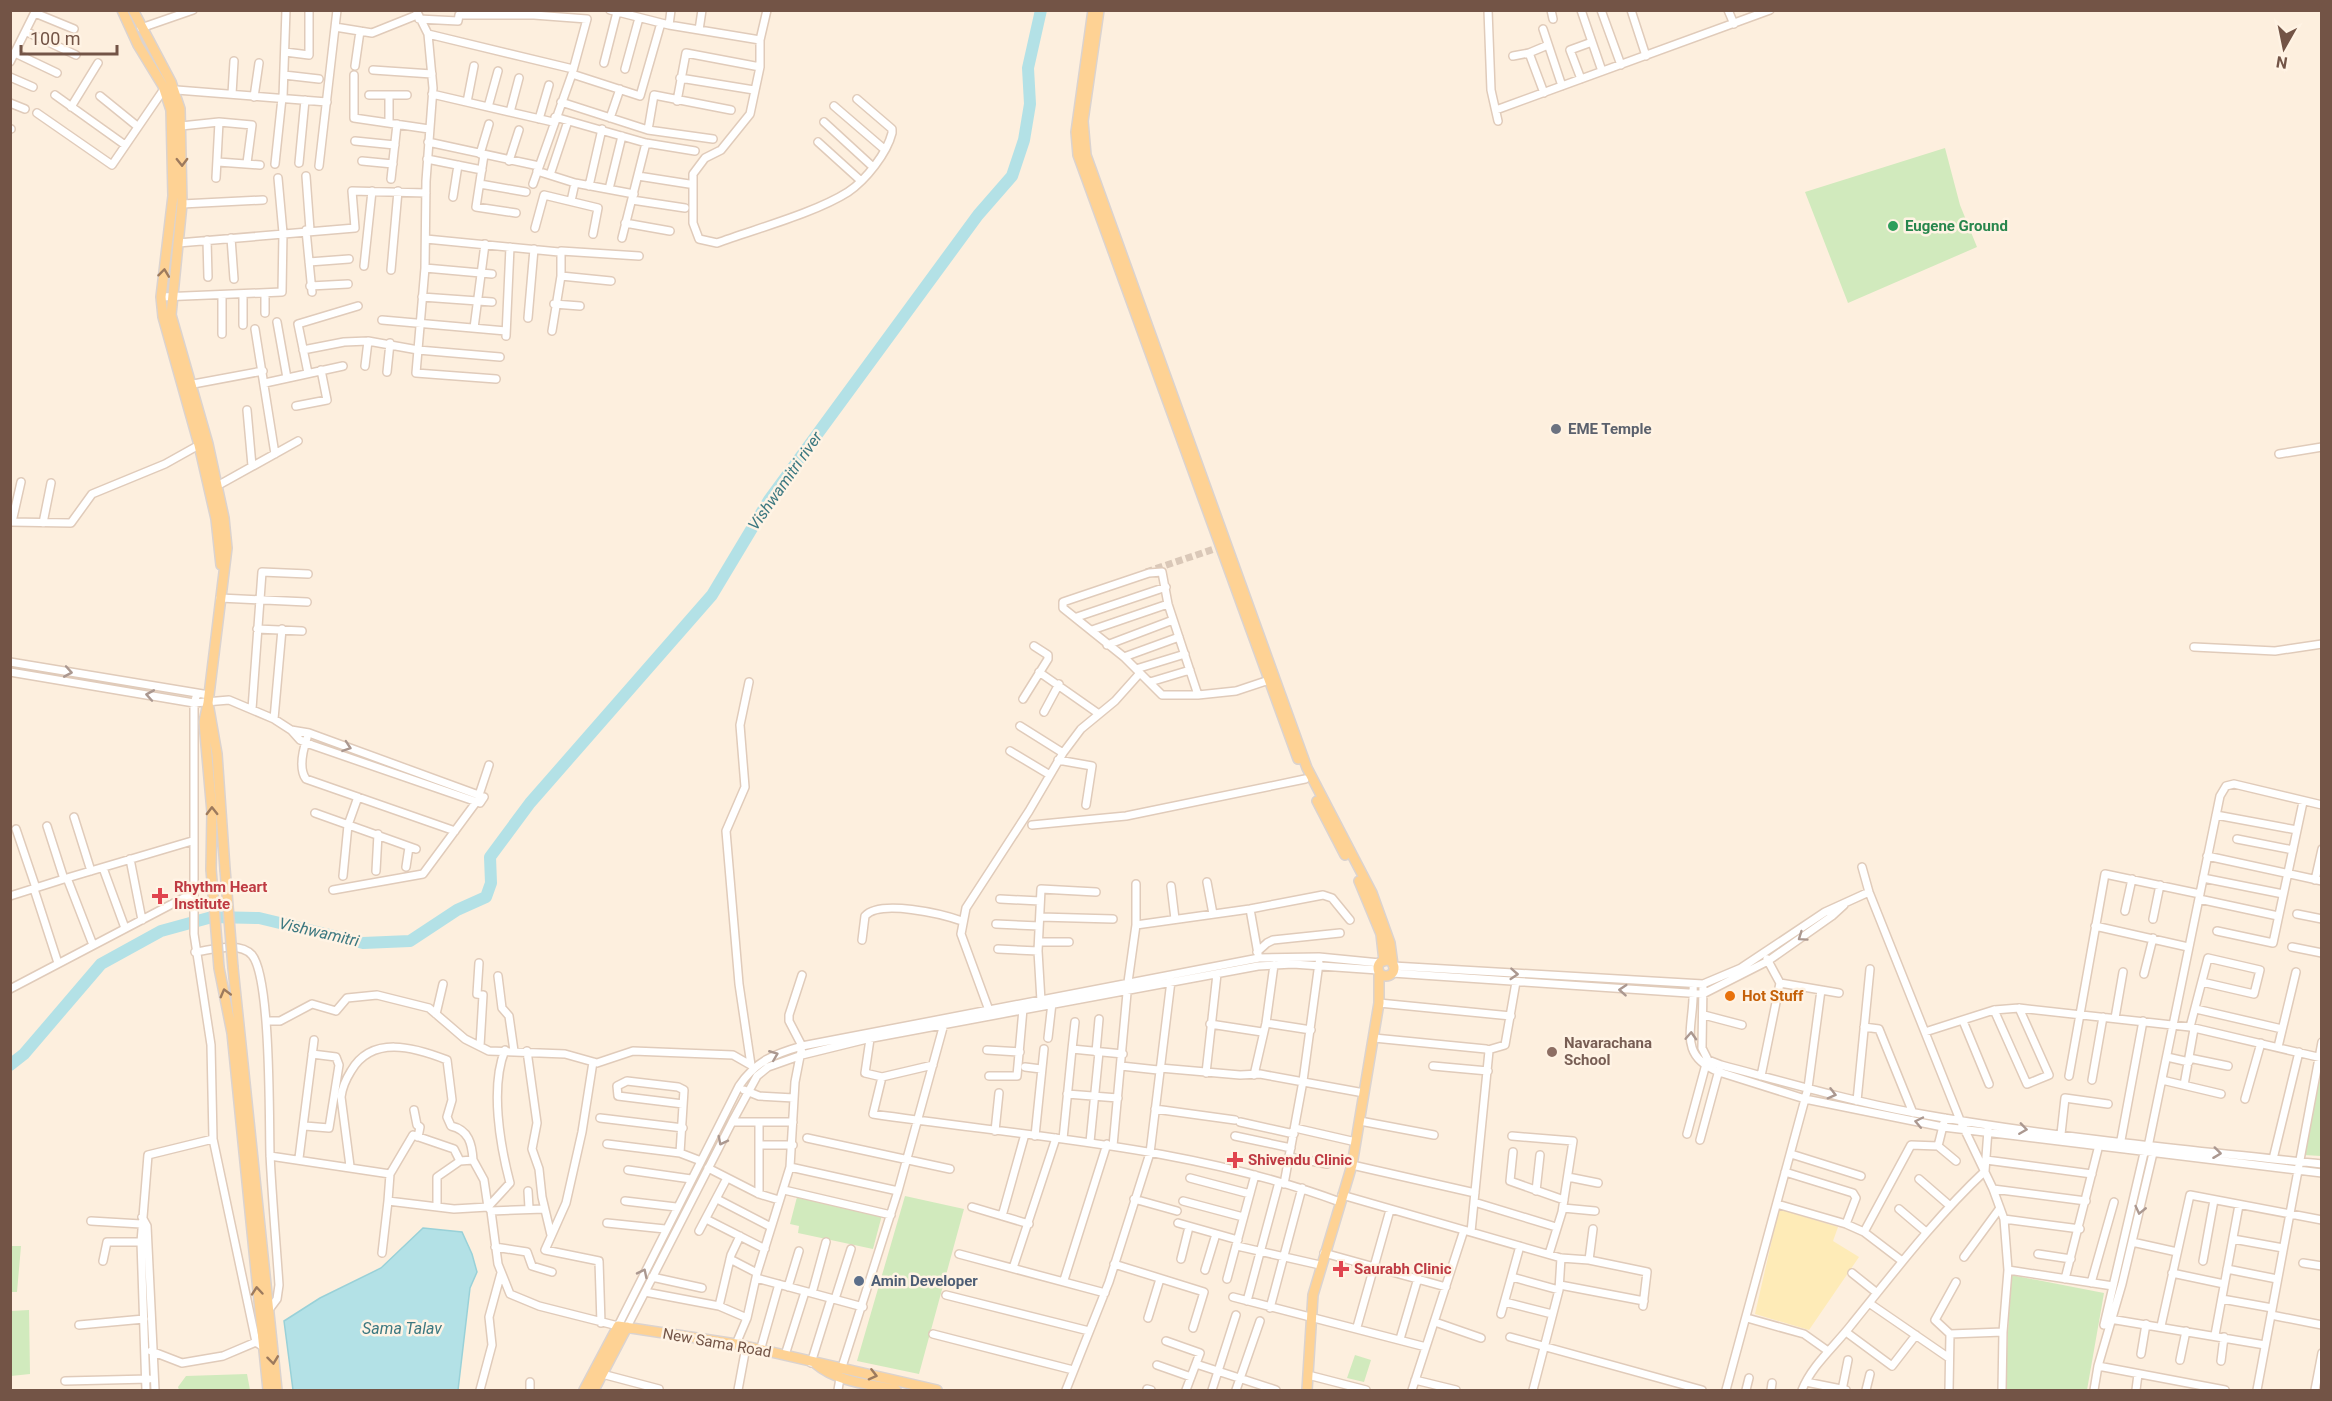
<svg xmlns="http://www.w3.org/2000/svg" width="2332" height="1401" font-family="Roboto,sans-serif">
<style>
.green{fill:#d1eabd}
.sand{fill:#feebb7}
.water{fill:#b3e1e6;stroke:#99d1d8;stroke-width:1.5}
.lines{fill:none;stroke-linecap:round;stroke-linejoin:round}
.river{stroke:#b3e1e6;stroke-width:12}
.minor-tunnel{stroke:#dac8b8;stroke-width:7;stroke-dasharray:7 3.5;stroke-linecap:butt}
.minor-casing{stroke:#e0cbba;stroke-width:10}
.major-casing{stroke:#dbd3cf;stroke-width:12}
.minor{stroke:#fff;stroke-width:7}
.major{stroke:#fed294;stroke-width:9}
.major-bridge-casing{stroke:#dbd3cf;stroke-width:12;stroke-linecap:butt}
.major-bridge{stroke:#fed294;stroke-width:9}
.oneway{stroke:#9d7a5d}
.oneway2{stroke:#ab9890}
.leisure-dot{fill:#2e9e5b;stroke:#fff3e4;stroke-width:2}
.worship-dot{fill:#6b7280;stroke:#fff3e4;stroke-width:2}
.health-dot{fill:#e0444e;stroke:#fff3e4;stroke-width:2}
.food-dot{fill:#e8710a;stroke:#fff3e4;stroke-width:2}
.education-dot{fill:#8d6e63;stroke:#fff3e4;stroke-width:2}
.service-dot{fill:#5c6f8a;stroke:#fff3e4;stroke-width:2}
.labels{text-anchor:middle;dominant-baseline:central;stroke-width:5;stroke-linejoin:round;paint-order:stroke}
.leisure-label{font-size:15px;font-weight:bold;fill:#27864d;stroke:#fff3e4;text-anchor:start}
.worship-label{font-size:15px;font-weight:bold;fill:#5b616d;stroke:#fff3e4;text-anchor:start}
.health-label{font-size:15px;font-weight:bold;fill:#be3a42;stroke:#fff3e4;text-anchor:start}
.food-label{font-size:15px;font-weight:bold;fill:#c56008;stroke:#fff3e4;text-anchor:start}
.education-label{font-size:15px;font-weight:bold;fill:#785e54;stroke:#fff3e4;text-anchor:start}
.service-label{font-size:15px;font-weight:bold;fill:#4e5e75;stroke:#fff3e4;text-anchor:start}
.street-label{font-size:15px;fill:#735446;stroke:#fff3e4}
.water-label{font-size:16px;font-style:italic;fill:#3c7880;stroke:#fff3e4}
</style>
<rect width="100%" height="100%" fill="#fdefde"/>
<path class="green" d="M1945,148l15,57 17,42 -129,56 -43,-111z
M2321,1073v83l-17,-1z
M905,1196l59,13 -45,165 -62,-13z
M797,1197l85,18 -9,34 -75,-16 1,-7 -9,-2z
M11,1246h10l-4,46h-6z
M2011,1275l93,18 -17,97h-82z
M29,1310l1,64 -19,2v-65z
M1355,1355l16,5 -7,22 -17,-4z
M247,1374l3,16h-71l-1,-3 8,-11z"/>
<path class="sand" d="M1779,1209l59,18 -5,14 26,16 -50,73 -54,-16z"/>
<path class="water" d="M423,1228l39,4 10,22 5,18 -7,16 -12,102h-165l-9,-69 36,-23 61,-30z"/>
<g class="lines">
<path class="river" d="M10,1065l14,-11 77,-90 60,-33 51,-14 47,1 104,25 47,-2 47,-31 29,-13 5,-14 -1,-26 40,-54 182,-208 57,-95 209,-285 34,-39 12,-36 6,-36 -2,-36 13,-58"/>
<path class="minor-tunnel" d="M1146,572l74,-25"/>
<g class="minor-casing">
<path id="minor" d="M416,10l12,24 5,54 -7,93 -1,87 -9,105 80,6
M610,10l59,15 91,15
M767,10l-7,30v27l-10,47 -29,36 -16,8 -12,16v49l6,16 18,4c38,-14 98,-30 131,-51 18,-12 39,-39 44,-59v-4l-35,-30
M1488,10l3,80 7,31
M1551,10l2,9
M1581,10l21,61
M1601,10l20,55
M1631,10l15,46
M1728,10l6,14
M35,13l39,16
M419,19l39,2 1,-6h75l53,4 -15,55 -39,110
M669,25l2,-15
M335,27l37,6 45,-18
M141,28l52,-18
M1543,29l19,57
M699,30l3,-20
M27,32l49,23
M428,34l145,35
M285,52l24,3v-45
M15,53l42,20
M1529,53l19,-8
M1513,56l16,-3 15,40
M10,62l26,-52
M604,63l13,-51
M355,66l5,-35
M625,69l14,-51
M373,70l59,4
M572,74l68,22 21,-73
M284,75l35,4
M354,75v43l75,11
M10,77l23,10
M680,78l74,12
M1581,79l-11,-29 22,-8
M232,94l2,-33
M432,94l121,28
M55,95l70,50
M369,95h38
M100,96l37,30
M254,97l5,-34
M283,97l3,-87
M677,101l9,-48 74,14
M467,102l7,-36
M561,102l87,28 65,9
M10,103l15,6
M834,106l50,43
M71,107l27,-44
M488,107l10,-36
M1496,110l274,-100
M510,112l9,-34
M37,113l75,52 52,-76 163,13
M555,117l91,26 49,8
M610,118l10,-29
M539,119l10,-34
M824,122l49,45
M389,123v-28
M181,126l38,-4 33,3 -5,38
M10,129h1
M648,130l6,-35 77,15
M355,141l40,4
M428,142l111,24
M818,142l42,38
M480,154l9,-30
M484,155l-8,52 40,6
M427,159l55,11
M362,161l31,3
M509,161l10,-31
M218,162l42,3
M299,163l6,-63
M275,164l7,-66
M319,166l18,-156
M537,171l38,12 59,11
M550,175l18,-54
M306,176l4,54
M638,176l51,8
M216,178l3,-56
M391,179l6,-55
M480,184l46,8
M589,186l13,-57
M609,189l13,-53
M453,197l5,-32
M632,200l53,8
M571,201l4,-18
M182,204l81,-4
M625,223l45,8
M535,228l9,-33 54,13 -5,26
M306,230l6,62
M231,238l3,41
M622,238l24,-95
M426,239l133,13
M207,240l1,37
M178,243l177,-15 -3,-37 74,2
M309,262l40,-3
M364,266l8,-75
M425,268l67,6
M391,270l7,-79
M561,276l50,5
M310,286l38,-2
M265,293v20
M222,295v39
M161,297l121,-5 1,-59 -5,-55
M422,297l70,5
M554,304l26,2
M528,318l6,-69
M382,320l124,11
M277,322l10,56
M243,325v-31
M474,328l11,-84
M255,329l20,125
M552,331l9,-55v-25l78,5
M506,336l4,-89
M303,350l41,-8 24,-1 50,9 82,7
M365,366l3,-25
M387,372l3,-29
M308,373l-10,-49 60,-18
M265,383l78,-17
M188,385l75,-14
M296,406l31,-6 -6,-30
M247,410l5,56
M2279,454l43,-7
M217,486l81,-45
M10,522l61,1 21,-29 73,-30 34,-19
M12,522l9,-40
M43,523l8,-40
M220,598l87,4
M1077,617l89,-30
M257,629l45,2
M1092,630l76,-26
M1107,645l66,-25
M2194,647l81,4 47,-7
M1124,657l55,-20
M10,662l199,33
M1136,669l49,-15
M10,672l184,31 35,-3 45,19 17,11 9,10 12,5 168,58 4,-6 -175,-64 -18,-3
M1039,672l60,42
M749,682l-9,43 5,62 -19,44 13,153 12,81
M1150,682l40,-12
M197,694l-3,9v231l17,111 2,94 43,203 6,4
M1198,695h-36l-38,-38 -61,-49v-6l86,-29 13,-1 6,32 30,91 38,-4 36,-12
M1023,699l25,-40v-4l-14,-9
M252,709l10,-137 46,2
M1044,712l15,-28
M274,719l8,-90
M1020,726l43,27
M307,738c-4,12 -9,30 -1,41l149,52
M1010,751l40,24
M1058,760l34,6 -6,39
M315,813l101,36
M2216,815l81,15
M74,817l17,54
M1032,825l94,-9 179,-37
M47,826l17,53
M16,829l20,59
M2237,839l56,11
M2207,856l115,25
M130,859l12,61
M406,867l3,-20
M1862,867l7,25 91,228 33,69 11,30 4,51 -5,62 -1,58
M103,868l22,60
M376,871l2,-37
M343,876l5,-51 10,-28
M2203,878l80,16
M2315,880l7,-31
M1207,882l6,32
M1136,884v41
M1171,886l4,33
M34,889l24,74
M333,890l90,-16 54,-73 12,-36
M10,896l57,-18
M1000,899l40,2
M2199,899l79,17
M1250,909l8,45
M2125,911l7,-32
M2297,914l25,5
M1040,917l73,2
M2153,919l7,-34
M996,924l43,2
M2095,926l93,21
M2217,931l56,12 30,-141
M862,940l3,-24c15,-17 77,-2 97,5
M1039,942h30
M93,945l-26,-67 125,-37
M2292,947l30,6
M998,949l40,2
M195,952c17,-2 44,-11 57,3 19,23 17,163 18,199 2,43 6,87 9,131l-2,14 -9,12
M1257,952l10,-9 6,-3 67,-7
M1767,959l13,24 59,10
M479,963l-2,31 6,1 -3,51
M1393,966l310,18 38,-16 84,-56 44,-20
M1392,973l311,21 65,-33 64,-45 12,-11
M2144,974l9,-36
M498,976l4,32 7,8 5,35
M1693,984c3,40 -19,70 26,88l86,27 138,28 379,46
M1703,984l-1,64 6,12 13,5c64,17 129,36 194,48 134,24 271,37 407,51
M10,989l183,-96
M1041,1001l-3,-50 3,-62 55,3
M1379,1003l132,13
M2196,1009l86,20
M1994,1010l33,74 22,-9 -30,-67
M990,1013l-29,-79 5,-26 63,-97 34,-58 18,-24 34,-28 25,-28
M436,1014l7,-30
M1704,1015l38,10
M2115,1018l8,-46
M266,1021h14l32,-17 24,7 11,-13 30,-3 52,13 36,31 24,12 76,3 32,9 36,-12 100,4 21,12
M1963,1021l26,63
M1266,1023l45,7
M1210,1024l52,8
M1864,1027l15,2 34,84
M2190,1027l18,-69 52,12 -6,24 -52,-12
M1925,1032l69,-22 25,-2 171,19 132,31
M1048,1038l4,-35
M1374,1038l112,11 3,2 -18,181
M870,1039l-5,34 17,4
M2278,1047l18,-75
M1072,1049l3,-27
M505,1050c-15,37 -5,95 5,133l-22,24 -34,2 -66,-8 2,-27 23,-39 41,14 6,12 13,-1 11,20 4,27 3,4 7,53 12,30 29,12 79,20 121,-240c17,-25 35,-32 63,-40l457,-88 60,-1 61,6
M987,1050l33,2
M1488,1050l17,-5 11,-63
M527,1051l10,72 -5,26 7,20 3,28 9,38
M1096,1052l3,-33
M2167,1057l22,5
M2189,1058l39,8
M593,1062l-11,70 -16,71 -21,47 54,11 2,62
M933,1065l-51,12 -9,37c157,23 317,32 467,88
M1121,1066l37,4
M1433,1066l55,5
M1025,1067l16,2
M1160,1068l80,7 20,-1 104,19
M1206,1073l11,-99
M1254,1075l12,-52 8,-58
M989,1076h28l6,-67
M1761,1076l19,-93
M2069,1076l36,-202 95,20
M2092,1080l11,-63
M2162,1080l59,14
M2184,1085l10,-56
M744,1090l15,6 35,2
M1067,1094l51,4
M2245,1099l16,-56
M1857,1101l13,-132
M1155,1109l80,11
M414,1110l3,15 3,2 -2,10
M600,1118l83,10
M1360,1121l74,14
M732,1122h61
M759,1122v72
M1240,1122l54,12
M305,1126l24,2 10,-63 -3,-8 -24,-3
M1295,1128l61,14
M995,1131l4,-38
M1687,1134l19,-70
M2061,1134l4,-36 43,6
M1035,1136l9,-87
M1235,1136l56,12
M1512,1136l61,5 -11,71 -13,42
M807,1138l143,31
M1063,1139l9,-90 51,5
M1700,1140l19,-70
M2121,1140l22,-119
M1090,1142l9,-90
M607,1144l73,9 21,8
M759,1145h34
M1113,1146l15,-164 8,-57 114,-16 73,-14 9,3 18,22
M1938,1146l18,15
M2148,1147l72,-351 6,-10 8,-2 88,21
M1513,1152l-3,29 54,19
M680,1153l4,-63 -6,-3 -51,-6 -10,5 1,10 65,8
M1791,1154l70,22
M270,1156l120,18
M1289,1157l38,7
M299,1158l15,-118
M2273,1159l26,-107
M1986,1160l106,14
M1352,1165l123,28
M350,1166l-9,-69c1,-9 5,-18 10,-26 21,-36 63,-24 96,-11l5,40 -5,17 4,9c18,4 21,18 22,34
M790,1167l108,24
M708,1168l51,26 20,6
M628,1170l63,9
M1785,1172l68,21 3,5 -10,26
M1568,1177l30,6
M1190,1178l60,16
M1919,1179l30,26
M1284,1184l19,-103 16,-118
M1993,1189l93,12
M784,1190l107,25
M528,1191l1,17
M1536,1191l4,-36
M1342,1195l219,63 28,2 58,12 -4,34
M717,1199l54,28
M1134,1199l43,12
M625,1201l51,6
M1183,1201l60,16
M1474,1202l82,25
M1777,1204l69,20 18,8 38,29
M437,1207v-30l23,-16
M972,1207l57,17
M1563,1208l32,3
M1899,1209l27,23
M491,1211l53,-2
M1002,1216l23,-82
M142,1217l5,9 8,164
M706,1219l59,30
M2004,1219l76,10
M91,1221l50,3
M607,1223l58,6
M1178,1223l60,17
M699,1231l28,-53
M1864,1232l47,-87 27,1 7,-28
M2233,1239l50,9
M2132,1242l45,10
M1237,1246l83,19
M495,1247l32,5 5,14 20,6
M382,1253l6,-52
M1324,1253l122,34
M959,1254l146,39
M2038,1254l33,5
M1964,1257l36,-49
M730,1259l27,14
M1181,1259l8,-32
M1589,1260l4,-31
M103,1261l4,-19h34
M2203,1261l11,-61
M2303,1263l19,3
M1114,1264l90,28 -11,36
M1013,1268l43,-130
M2227,1269l50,10
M1205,1270l11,-36
M2008,1270l105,16
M1852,1273l25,20
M2172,1273l52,11
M652,1277l50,11
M1512,1277l47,13
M756,1278l107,29
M1227,1279l28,-104
M2065,1279l34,-134
M1064,1280l43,-136
M2091,1283l23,-81
M1560,1285l84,16
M788,1287l11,-36
M645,1292l74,14 28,12
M812,1293l14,-51
M946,1295l143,36
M1233,1297l193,50
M835,1299l16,-50
M2222,1299l50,9
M1247,1301l32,-119
M1505,1302l47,12
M1869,1303l80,55
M719,1306l12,-51 9,-19
M1270,1308l32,-120
M1501,1314l19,-68
M2271,1315l51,10
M1148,1318l12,-39
M1747,1318l57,16 24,17
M2110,1319l155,26
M1435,1322l46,16
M79,1325l65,-6
M2104,1325l40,-172
M2161,1326l29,-131 132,25
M627,1327l105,-205 25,-46 11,-9 34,-12 65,-16 391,-73 35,-2 85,6
M1357,1327l33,-117
M1846,1332l46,34 24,-31
M933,1334l140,36
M1950,1334l-15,-14 21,-38
M2215,1335l24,-130
M1510,1337l192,53
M1400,1339l18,-61
M1166,1341l34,12 -14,37
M736,1344l11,-26 10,-45 33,-106 5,-85 7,-36 -13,-25v-6l13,-40
M151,1351l31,12 41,-7 33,-14
M760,1351l19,-67
M2141,1354l5,-30
M785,1355l20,-63
M2180,1360l6,-29
M2221,1361l3,-24
M811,1363l20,-64
M1196,1364l80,26
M1157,1365l34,12
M2098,1366l127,24
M842,1367l56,-176 46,-167
M602,1374l57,15
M1308,1375l58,15
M1415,1380l41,10
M65,1381l84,-2
M1806,1382l40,8
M1147,1389l4,1
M146,1390l-5,-148 7,-87 65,-16
M480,1390l12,-45 -3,-28 12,-44
M530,1390v-8
M738,1390l8,-43
M838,1390l2,-12
M1066,1390l43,-108 41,-129 21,-172
M1212,1390l24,-75
M1236,1390l24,-69
M1412,1390l52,-160
M1533,1390l26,-100 2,-32
M1726,1390l82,-302 13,-98
M1746,1390l3,-12
M1771,1390l1,-7
M1802,1390c10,-25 33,-44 50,-66 43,-53 83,-106 133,-153l3,-41
M1842,1390l6,-30
M1866,1390l4,-16
M1949,1390l1,-56 53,-2
M2094,1390l4,-24 24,-82 31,-131
M2136,1390l2,-16
M2257,1390l65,-348
M2315,1390l7,-37"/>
</g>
<g class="major-casing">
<path id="major" d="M122,10l16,35 25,41 8,24 2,86 -12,101 2,20 36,128 17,74 5,46
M133,10l38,72 9,27 2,95 -11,111 37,129 16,74 3,30 -19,155
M1093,10l-17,122 2,23 220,604
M1099,10l-16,111 3,34 221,613 65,125 18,50 3,22
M1317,801l28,54
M211,869l1,-57 -8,-90 4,-19 9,51 8,115
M1359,881l22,53 3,27
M1378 968a8 8 0 1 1 16 0a8 8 0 1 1-16 0Z
M219,968l13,65 36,357
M233,968l44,422
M816,1364c21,18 53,20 80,26
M584,1390l34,-64 118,18 201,46
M594,1390l33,-63
M1307,1390l6,-95 39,-130 27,-162v-31"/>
</g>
<use href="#minor" class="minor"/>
<use href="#major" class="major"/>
<g class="major-bridge-casing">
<path id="major-bridge" d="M211,869l8,99
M225,869l8,99"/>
</g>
<use href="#major-bridge" class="major-bridge"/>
</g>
<defs><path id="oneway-chevron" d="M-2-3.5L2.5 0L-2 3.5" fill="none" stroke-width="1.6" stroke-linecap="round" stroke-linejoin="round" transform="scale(1.5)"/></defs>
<g class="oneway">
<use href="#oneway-chevron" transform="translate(182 162) rotate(89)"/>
<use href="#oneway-chevron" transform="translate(164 273) rotate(-83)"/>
<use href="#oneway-chevron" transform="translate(212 811) rotate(-91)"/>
<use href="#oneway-chevron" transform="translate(225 993) rotate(-105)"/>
<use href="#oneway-chevron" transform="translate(257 1291) rotate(-95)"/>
<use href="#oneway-chevron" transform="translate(273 1360) rotate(83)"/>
<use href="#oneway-chevron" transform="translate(873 1375) rotate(14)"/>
</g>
<g class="oneway2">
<use href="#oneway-chevron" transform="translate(68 672) rotate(10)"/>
<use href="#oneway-chevron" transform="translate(150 695) rotate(-170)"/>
<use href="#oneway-chevron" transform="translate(347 747) rotate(19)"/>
<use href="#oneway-chevron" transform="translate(1802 937) rotate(145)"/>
<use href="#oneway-chevron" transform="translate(1514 974) rotate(4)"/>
<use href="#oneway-chevron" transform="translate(1623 990) rotate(-176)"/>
<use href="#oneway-chevron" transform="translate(1691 1036) rotate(-87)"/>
<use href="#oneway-chevron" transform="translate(774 1055) rotate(-22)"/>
<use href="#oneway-chevron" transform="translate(1832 1094) rotate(15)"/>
<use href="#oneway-chevron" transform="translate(1919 1122) rotate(-168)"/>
<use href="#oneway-chevron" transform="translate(2023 1129) rotate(8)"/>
<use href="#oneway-chevron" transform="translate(722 1141) rotate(117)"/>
<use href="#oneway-chevron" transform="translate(2217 1153) rotate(7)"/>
<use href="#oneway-chevron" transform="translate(2140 1210) rotate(103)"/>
<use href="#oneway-chevron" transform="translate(643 1273) rotate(-64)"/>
</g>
<circle class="leisure-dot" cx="1893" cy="226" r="6"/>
<circle class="worship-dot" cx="1556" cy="429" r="6"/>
<g class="health-dot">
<path d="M157 887h6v6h6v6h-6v6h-6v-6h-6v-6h6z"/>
<path d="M1232 1151h6v6h6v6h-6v6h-6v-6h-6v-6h6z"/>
<path d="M1338 1260h6v6h6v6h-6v6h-6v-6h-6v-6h6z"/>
</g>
<circle class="food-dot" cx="1730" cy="996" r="6"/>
<circle class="education-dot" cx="1552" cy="1052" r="6"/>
<circle class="service-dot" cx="859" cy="1281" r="6"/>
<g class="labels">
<g class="leisure-label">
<text x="1905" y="226">Eugene Ground</text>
</g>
<g class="worship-label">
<text x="1568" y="429">EME Temple</text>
</g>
<g class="health-label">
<text x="174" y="887">Rhythm Heart<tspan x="174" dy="17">Institute</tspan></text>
<text x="1248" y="1160">Shivendu Clinic</text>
<text x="1354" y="1269">Saurabh Clinic</text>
</g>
<g class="food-label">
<text x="1742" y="996">Hot Stuff</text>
</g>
<g class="education-label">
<text x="1564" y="1043">Navarachana<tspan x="1564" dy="17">School</tspan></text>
</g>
<g class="service-label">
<text x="871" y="1281">Amin Developer</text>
</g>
<g class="street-label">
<text transform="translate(717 1343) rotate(10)">New Sama Road</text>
</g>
<g class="water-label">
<text transform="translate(785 481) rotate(-55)">Vishwamitri river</text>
<text transform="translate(319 932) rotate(13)">Vishwamitri</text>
<text x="402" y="1328">Sama Talav</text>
</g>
</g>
<rect width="2332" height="1401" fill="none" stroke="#735446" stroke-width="24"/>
<g transform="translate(2284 48) rotate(189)" stroke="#fff3e4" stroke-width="4.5" paint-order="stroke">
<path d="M0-4.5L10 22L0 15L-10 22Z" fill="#735446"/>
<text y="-9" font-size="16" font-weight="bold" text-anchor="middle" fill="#735446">N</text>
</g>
<path d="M21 45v9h96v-9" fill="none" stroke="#735446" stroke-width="3"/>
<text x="30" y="45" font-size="18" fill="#735446" stroke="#fff3e4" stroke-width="4.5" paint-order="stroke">100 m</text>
</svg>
